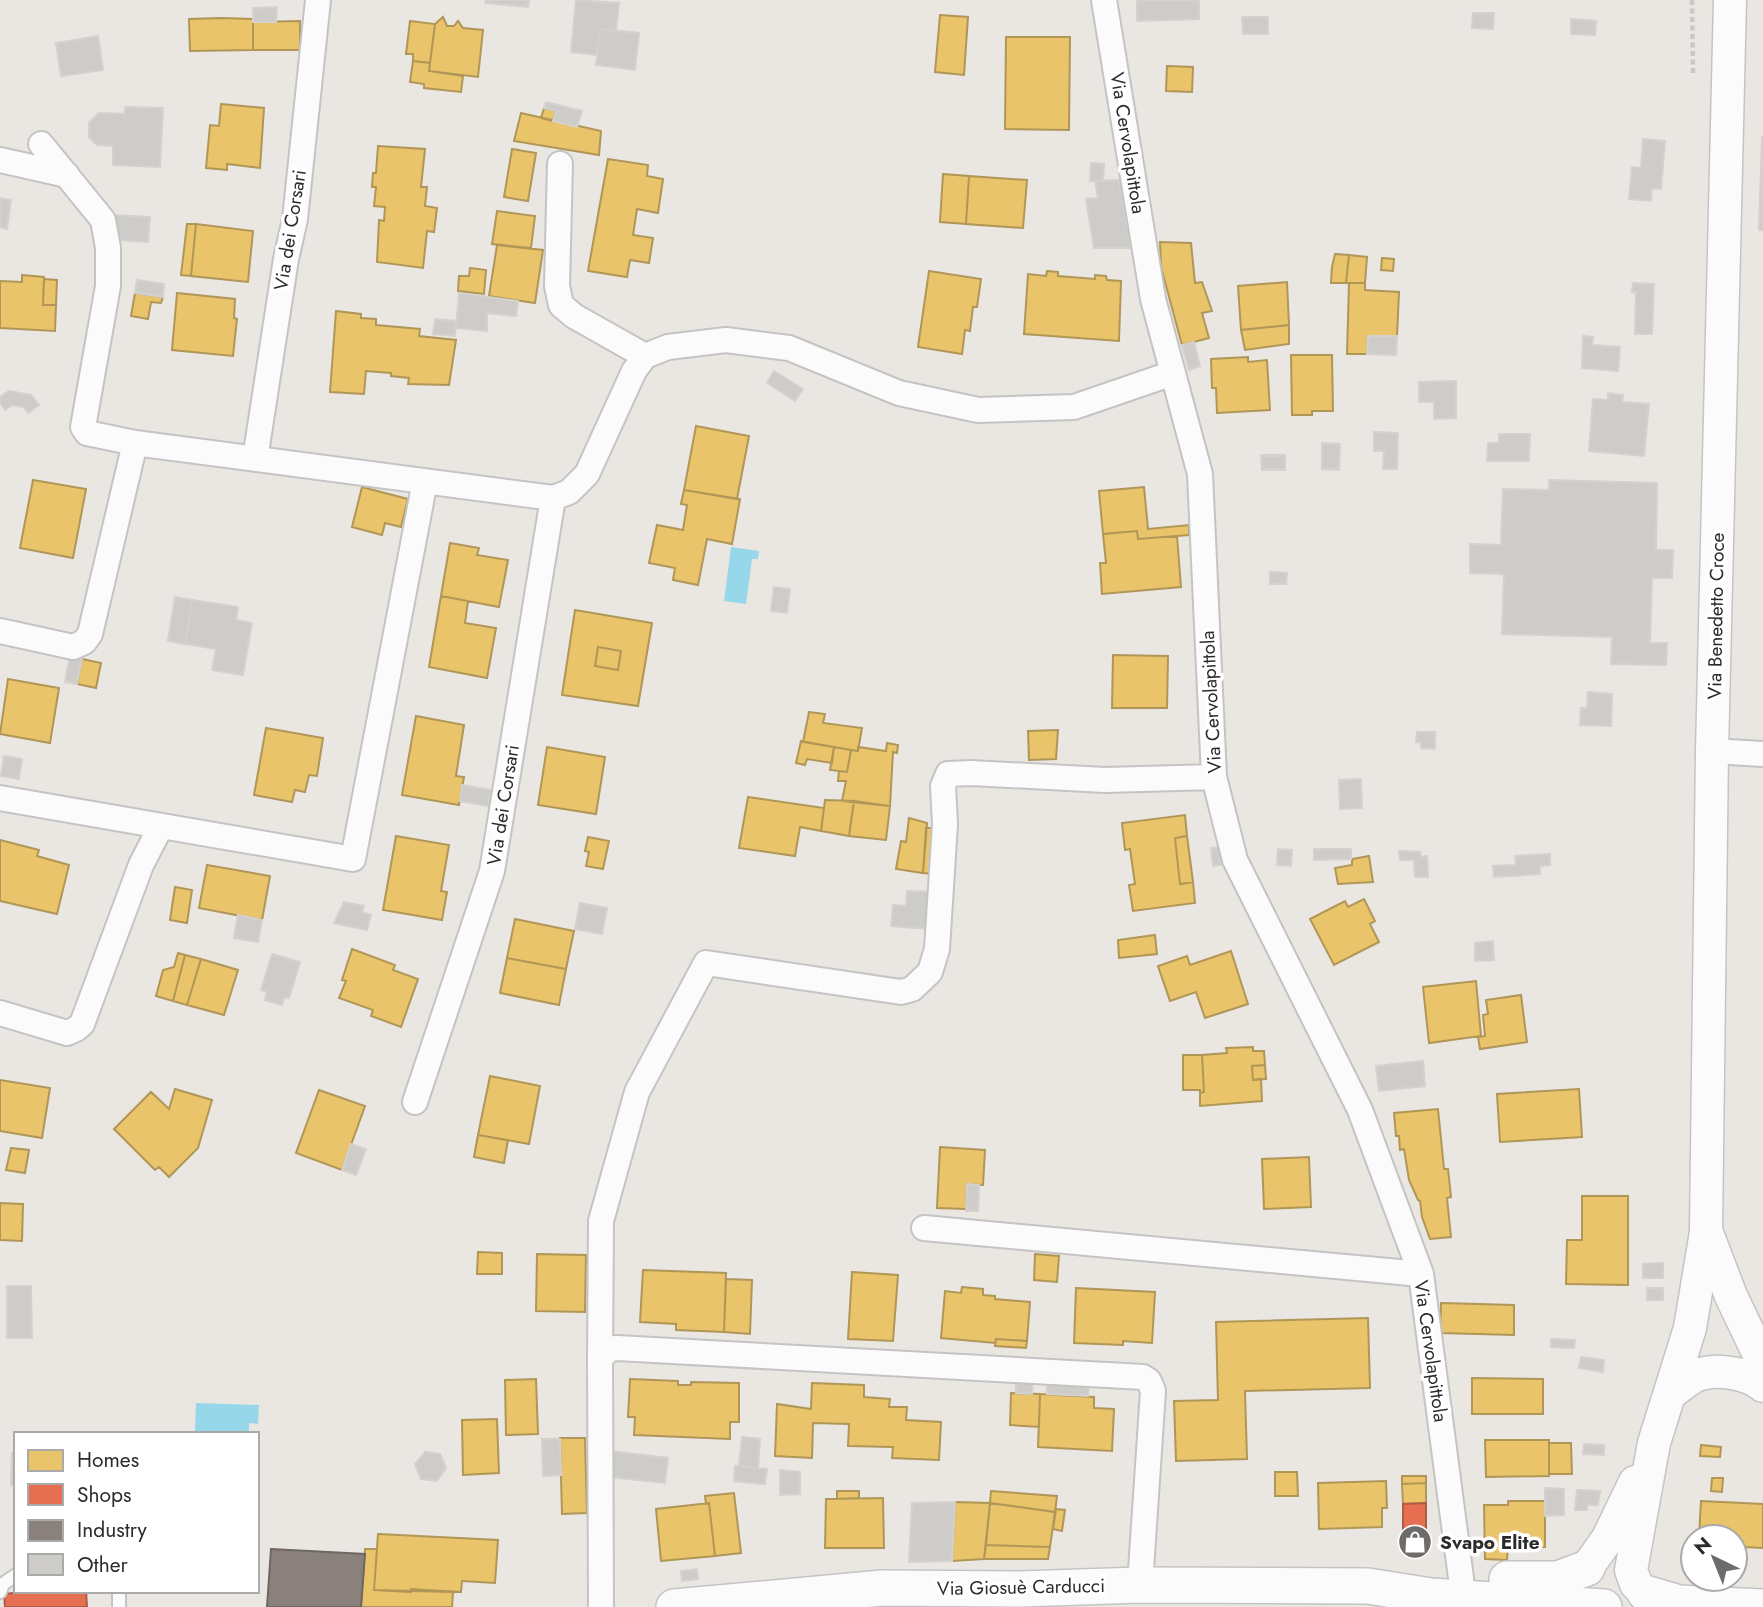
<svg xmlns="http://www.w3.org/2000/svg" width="1763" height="1607" font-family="Jost,sans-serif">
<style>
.water{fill:#96d7ea}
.homes{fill:#e9c46a;stroke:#b09657;stroke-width:2;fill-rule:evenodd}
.shops{fill:#e76f51;stroke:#af5b46;stroke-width:2}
.industry{fill:#8a817c;stroke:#6e6764;stroke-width:2}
.building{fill:#ceccc9;stroke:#d4d1ce;stroke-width:2}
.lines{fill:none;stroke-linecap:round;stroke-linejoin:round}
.service-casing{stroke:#c5c4c4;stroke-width:16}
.minor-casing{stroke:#c5c4c4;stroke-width:28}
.tertiary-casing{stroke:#c5c4c4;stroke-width:35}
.secondary-casing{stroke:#c5c4c4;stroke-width:38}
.path{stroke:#c8c8c7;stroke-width:4.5;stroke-dasharray:5 3.5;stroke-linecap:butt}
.service{stroke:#fcfbfb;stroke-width:12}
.minor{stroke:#fcfbfb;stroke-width:24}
.tertiary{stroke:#fcfbfb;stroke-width:32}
.secondary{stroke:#fcfbfb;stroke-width:35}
.labels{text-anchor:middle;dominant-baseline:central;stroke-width:7;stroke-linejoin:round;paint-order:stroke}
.street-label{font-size:19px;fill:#2b2b2b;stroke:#fff}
.poi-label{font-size:19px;font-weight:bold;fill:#2b2b2b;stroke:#fff;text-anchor:start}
</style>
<rect width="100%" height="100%" fill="#eae6e2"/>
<path class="water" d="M731,547l28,4 -1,8h-6l-6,45 -22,-3z
M196,1403l63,2 -1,19 -9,-1v10l-54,-2z"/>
<path class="homes" d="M940,15l28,2 -4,58 -29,-3z
M443,17l4,9h7l4,-5 5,7 20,2 -5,47 -49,-6 6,-47z
M221,18l32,1v31l-63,1 -1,-32z
M300,21v29h-47v-28z
M410,21l25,3 -5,39 -17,-2v-7h-7z
M1006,37h64l-1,93 -64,-1z
M413,61l17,2 -1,8 34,5 -2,16 -37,-4v-4l-14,-2z
M1167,66l26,1 -1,25 -26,-1z
M221,104l43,4 -4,60 -33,-4v6l-21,-2 4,-43 9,1z
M544,108l12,3 -3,10 -12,-3z
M521,113l80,18 -2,24 -85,-14z
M378,146l47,3 -4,38h6l-2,19 12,2 -3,24 -7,-1 -4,37 -46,-6 2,-42 5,1 1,-14 -11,-1 2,-19h-4l1,-14h3z
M512,149l24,4 -8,48 -24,-4z
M608,159l40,6 -1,11 16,3 -5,34 -21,-4 -4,26 20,3 -4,25 -19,-3 -3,17 -39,-6z
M943,174l26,2 -3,48 -26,-2z
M969,176l58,4 -4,48 -57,-4z
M497,211l38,5 -4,32 -39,-4z
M187,224h9l-5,52 -10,-1z
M196,224l57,7 -5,51 -57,-6z
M1160,242l31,1 4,40 7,-1 10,29 -10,2 7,25 -27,7 -21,-78z
M497,245l46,5 -8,53 -46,-7z
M1335,254l14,1 -3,28h-15l1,-16z
M1349,255l18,2 -2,26h-19z
M1382,258l12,1 -1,12 -12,-1z
M470,268l16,2 -2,24 -26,-3 1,-15h10z
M929,271l52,8 -4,28h-4l-3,24 -5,-1 -3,24 -44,-7z
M1047,271l11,1v4l37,3v-4l11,1 1,4 14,1 -2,60 -95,-7 4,-60 18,2z
M22,275l22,2 -1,28h13l-1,26 -55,-3v-47l22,1z
M44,279l13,1 -1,25h-13z
M1287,282l2,43 -48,5 -3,-44z
M1349,283h16v7l34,2 -2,44h-29l-1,18h-20z
M135,293l28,4 -2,6 -10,-1 -3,17 -17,-3z
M177,293l58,6 -1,19 3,1 -4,37 -61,-6z
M336,311l25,3v4l15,1v6l44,4 -1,7 37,4 -7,45 -41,-1 1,-6 -18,-2v-3l-25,-2 -2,23 -34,-2z
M1289,325v19l-44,6 -4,-20z
M1291,355h41l1,56h-21v4h-20z
M1248,357v5l19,-2 3,50 -53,3 -1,-25h-4l-1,-29z
M696,426l53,10 -12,63 -53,-9z
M33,480l53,9 -13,69 -53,-10z
M362,487l46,12 -7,28 -16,-4 -3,12 -30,-8z
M1144,487l4,42 41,-4v10l-51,4 -1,-8 -34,3 -4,-43z
M684,490l56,9 -8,45 -25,-5 -9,46 -25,-5 2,-12 -26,-5 8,-38 26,5 4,-25 -6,-1z
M1137,531l1,8 39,-3 4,51 -79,7 -2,-31h6l-3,-29z
M450,543l29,5 -2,7 31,5 -9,47 -58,-11z
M441,596l27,5 -3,22 31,5 -9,50 -58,-11z
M575,610l77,13 -14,83 -76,-11zM598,647l23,4 -3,19 -23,-4z
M598,647l23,4 -3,19 -23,-4z
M1113,655l55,1 -1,52h-55z
M82,659l19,4 -5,25 -19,-4z
M8,679l51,9 -9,55 -50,-9z
M809,712l16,2 -2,9 39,5 -4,23 -55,-9z
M416,716l48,9 -8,51 8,1 -5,28 -57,-10z
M266,728l57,10 -6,38 -8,-1 -4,17 -10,-2 -3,12 -38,-7z
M1058,730l-2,29 -27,1 -1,-29z
M801,741l33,6 -2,16 -25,-4 -2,6 -9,-2z
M887,743l11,2 -1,8 -4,-1 -3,54 -48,-5 4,-20h-8l1,-10 8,1 4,-22 7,1v-4l28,4z
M547,747l58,10 -9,57 -58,-9z
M834,747l17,3 -4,22 -17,-2z
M748,797l76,11 -3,23 -21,-4 -5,29 -56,-8z
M825,800l29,1 -5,35 -28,-5z
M854,801l36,5 -4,34 -37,-4z
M1185,815l2,21 -12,2 5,46 13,-2 2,21 -62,8 -4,-26 6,-1 -5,-35 -5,1 -3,-27z
M909,818l18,5 -4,50 -27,-4 5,-28 5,1z
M926,828h11l-2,46 -12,-1z
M396,836l53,9 -8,46 6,1 -5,28 -59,-10z
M1187,836l6,46 -13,2 -5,-46z
M588,837l21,4 -6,28 -17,-3 3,-14 -4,-1z
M0,840l39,10 -2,6 32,9 -12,49 -57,-13z
M1369,856l4,26 -35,2 -3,-16 17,-3v-6z
M207,865l63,11 -8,44 -63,-12z
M175,887l17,3 -5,33 -17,-3z
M1364,899l11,22 -5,3 9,18 -45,23 -24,-46 35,-18 3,6z
M515,919l59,12 -8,38 -59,-11z
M1155,935l2,19 -38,4 -1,-18z
M352,949l43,16 -2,5 25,9 -17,48 -30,-11 2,-6 -34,-12 7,-17 -4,-1z
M1231,951l17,53 -43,14 -9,-26 -26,9 -12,-35 29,-10 3,9z
M178,953l7,2 -12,46 -17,-5 7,-26 11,-3z
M185,955l16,4 -14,46 -14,-4z
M507,958l59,11 -7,36 -59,-12z
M201,959l37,11 -14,45 -37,-10z
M1476,981l5,55 -52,7 -6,-56z
M1521,995l6,47 -47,7 -2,-12 7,-1 -2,-21 5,-1 -2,-14z
M1253,1047v4h11l1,14 -13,1 1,14 8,-1 1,22 -62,5v-13l4,-1 -2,-37 25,-2 -1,-5z
M1183,1055h19l2,37 -4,1v-3h-17z
M1265,1065l1,14 -13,1 -1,-14z
M490,1076l50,10 -11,58 -51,-9z
M0,1080l50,8 -8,50 -42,-7z
M175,1089l37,11 -14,48 -29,29 -10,-10 -4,3 -41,-41 37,-37 18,17z
M1579,1089l3,48 -82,5 -3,-48z
M319,1090l46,16 -23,64 -46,-17z
M1438,1109l6,60h4l3,28 -4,1 4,39 -21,2 -8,-22 -2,-16 -2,-1 -9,-20 -5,-31 -4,1 -1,-14h-3l-2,-23z
M478,1135l30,5 -4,23 -30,-6z
M940,1147l45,3 -2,35 -16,-1 -1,25 -29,-1z
M11,1148l18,2 -4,23 -19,-3z
M1309,1157l2,50 -47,2 -2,-50z
M1582,1196h46v89l-62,-1 1,-44h15z
M0,1203l23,1 -1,37 -22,-1z
M478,1252l24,1v21h-25z
M537,1254l49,1 -1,57 -49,-1z
M1035,1254l24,2 -2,26 -23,-2z
M643,1270l83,3 -2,59 -48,-2v-6l-36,-2z
M852,1272l46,3 -5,66 -45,-2z
M726,1279l26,1 -2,54 -26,-2z
M962,1287l21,2v6l12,1v3l35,3 -3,39 -31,-2 -1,4 -54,-5 4,-47 16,2z
M1076,1288l79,4 -3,51 -29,-2v4l-49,-2z
M1441,1303l73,2v30l-74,-2z
M1368,1318l2,70 -125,3 2,68 -71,2 -2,-60 44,-1 -2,-78z
M996,1339l31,2 -1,7 -31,-2z
M1472,1378l71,1v35h-71z
M536,1379l2,55 -32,1 -1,-55z
M630,1379l48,2v4h13v-3l48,1v39h-9v17l-96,-4 1,-18h-7z
M812,1383l52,2v12l26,2 -1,8h18l-1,13 35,2 -2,38 -47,-2 1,-11 -45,-1 1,-22 -36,-1 -1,35 -37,-2 2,-52 34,5z
M1011,1393l29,1 -1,33 -29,-2z
M1040,1394l54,3v11l20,1 -2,42 -74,-4z
M497,1419l2,54 -36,2 -1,-55z
M560,1438h25l2,75 -25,1z
M1485,1440h64v36l-63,1z
M1549,1443h22l1,31h-23z
M1701,1445l20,2 -1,10 -20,-1z
M1275,1472h22l1,24h-23z
M1402,1476h24v7l-24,1z
M1712,1478h11l-1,14 -11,-1z
M1386,1481l1,27h-5v19l-63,2 -1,-46z
M1426,1483v20l-23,1 -1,-20z
M837,1491h22v7l-22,1z
M991,1491l66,5 -2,16 -65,-9z
M734,1493l7,60 -26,3 -6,-53 -3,1 -1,-8z
M883,1498l1,50h-59l1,-49z
M1508,1501h37v46h-37l-1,13 -22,-1 -1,-54h24z
M1701,1501l62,3v44l-18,-1 -1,22h-9v-32h-36z
M955,1502l35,1 -6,56 -32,2z
M709,1503l6,53 -54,5 -5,-52z
M990,1503l65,9 -5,35 -64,-2z
M1056,1509l9,1 -3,21 -9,-2z
M378,1534l120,6 -3,43 -33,-2 -1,11 -50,-3v3l-37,-2z
M986,1545l64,2 -2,12h-64z
M365,1549h12l-3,41 79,2 -1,15h-91z"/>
<path class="shops" d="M1426,1503v37h-23v-36z
M35,1591h51l1,16h-82l-1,-13z"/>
<path class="industry" d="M271,1549l94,5 -4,53h-94z"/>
<path class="building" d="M486,0h43l-1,7 -43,-4z
M576,0l43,3 -3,28 -16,-2 -3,26 -26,-3z
M1137,0h62v19l-62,2z
M277,7l-1,15h-23v-14z
M1473,13h21l-1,16 -21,-1z
M1242,17h26v17h-25z
M1571,19l25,2 -1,14 -24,-1z
M600,29l39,4 -4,37 -39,-5z
M98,36l5,34 -42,6 -5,-33z
M546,102l36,9 -5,16 -24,-6 3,-10 -12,-3z
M125,107l38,1 -3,59 -47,-2v-19l-16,-1 -8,-8v-14l10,-10 26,1z
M1762,137h1v93h-4z
M1643,139l22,2 -4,48 -9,-1 -1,13 -22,-2 3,-32 9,1z
M1091,163l13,1 -1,17h-13z
M1119,180l12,68h-37l-8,-49 12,-1 -3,-17z
M0,198l11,2 -4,29 -7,-2z
M112,215l38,2 -2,25 -30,-2z
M137,280l27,4 -1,13 -28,-4z
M1633,283l21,1 -2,50h-17l1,-42h-4z
M459,293l59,8 -2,15 -29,-3v18l-31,-3z
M435,319l21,2 -1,15 -22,-2z
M1368,336h29l-1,19 -29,-1z
M1583,336l10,1 -1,8 28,2 -2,24 -36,-3z
M1194,342l6,24 -11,4 -7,-25z
M774,371l29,18 -8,12 -28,-18z
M1456,381v37l-22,1v-17h-15v-20z
M9,391l22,4 8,10 -11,8 -4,-6 -12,-2 -7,5 -5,-8v-5z
M1608,393l15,2 -1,7 27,2 -5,52 -55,-5 4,-52 15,1z
M1374,432l24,1 -1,36h-14l1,-18h-10z
M1499,434h31l-1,27h-42l1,-18h11z
M1322,443l18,1 -1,25h-17z
M1322,443l18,1 -1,26 -17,-1z
M1261,455h24v15h-23z
M1262,456h23v13h-23z
M1549,480l108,3 -1,67h17l-1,28h-20l-2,65h17l-1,22 -55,-1 1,-27 -110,-3 2,-60 -34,-1v-29l31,1 2,-56 46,1z
M1270,572l17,1 -1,11h-16z
M774,587l16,2 -3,24 -16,-2z
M175,597l17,3 -7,44 -17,-3z
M192,600l46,7 -2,13 16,3 -9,52 -31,-5 4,-21 -31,-5z
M70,656l12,3 -5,25 -12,-2z
M1588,692l24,2 -1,32 -31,-1 1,-17h6z
M1417,732h18v17l-14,-1v-6h-5z
M4,756l18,3 -3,20 -18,-3z
M1361,779l1,29 -22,1 -1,-29z
M462,785l29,5 -3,16 -28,-5z
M1219,847l2,18 -8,1 -2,-18z
M1278,849l14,1 -1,16 -14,-1z
M1314,849h37v10l-37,1z
M1399,851l21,1 1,5 6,-1 1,21h-13l-1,-17h-14z
M1550,854v11l-10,1v8l-46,3 -1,-11 23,-1 -1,-9z
M907,891l23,1 -2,37 -37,-3 2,-21 13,1z
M344,902l20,4 -2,6 9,3 -4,15 -33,-7z
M580,903l27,5 -5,26 -27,-5z
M238,915l24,5 -4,22 -24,-4z
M1493,941l1,19 -19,1v-18z
M272,954l28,8 -11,36 -5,-1 -2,8 -17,-5 2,-8 -6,-2z
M1423,1061l2,25 -46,5 -3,-25z
M351,1144l15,5 -10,26 -14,-5z
M967,1184l12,1 -1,26h-12z
M1663,1263v15h-20v-14z
M7,1286h24l1,52h-25z
M1647,1288h16v12h-16z
M1551,1339l24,1 -1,8 -23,-1z
M1581,1357l23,3 -1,12 -24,-4z
M1016,1379l17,1 -1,14 -16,-1z
M1047,1381l42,2 -1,13 -41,-2z
M742,1437l18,2 -2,29 -19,-2z
M542,1439h18l1,36 -18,1z
M1584,1444l20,1v10l-21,-1z
M608,1451l60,7 -3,25 -56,-6z
M425,1452l15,2 6,14 -9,13 -16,-2 -6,-15z
M12,1453h4v33l-5,-1z
M735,1466l32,3 -2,15 -31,-3z
M780,1470l20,2v22l-20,1z
M1545,1488l19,1v26l-19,1z
M1577,1490l23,1 -2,14h-11v5h-12z
M955,1502l-3,59 -43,1 3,-59z
M697,1569l1,10 -16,2 -1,-10z"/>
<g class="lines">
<g class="service-casing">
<path id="service" d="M0,1592l3,-8 13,-9
M119,1607v-16"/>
</g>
<g class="minor-casing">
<path id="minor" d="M1104,0l49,299 47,175 14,303 21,83 125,250 61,164 40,304v29
M41,144l62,76 5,28v38l-25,141 4,6 48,10 418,55 16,-6 18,-18 47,-103 11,-15 23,-9 58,-7 63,8 110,45 79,17 96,-3 99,-34
M0,160l67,15
M560,164l-3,122 4,19 13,11 71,40
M255,459l31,-200 9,-40 23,-219
M0,631l73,16 11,-5 6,-8 45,-191
M1712,751l51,3
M0,798l353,61 72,-378
M0,1013l67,20 9,-4 6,-5 59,-159 20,-39
M415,1102l77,-231 61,-373
M924,1228l497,46
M600,1359l1,-138 36,-129 69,-129 195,29 11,-3 18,-17 7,-23 8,-125 -2,-38 5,-12 23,-1 134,7 109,-3
M601,1607l-1,-248 9,-10 8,-1 526,29 6,4 4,10 -13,194"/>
</g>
<g class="tertiary-casing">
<path id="tertiary" d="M1707,1233l24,63 32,67
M1672,1392c8,-5 18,-15 28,-18 19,-5 48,-1 63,12
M1587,1568l21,-30 27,-56
M1645,1593l-9,-9 -5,-14 23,-127 36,-115 16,-96 6,-481 18,-751"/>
</g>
<g class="secondary-casing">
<path id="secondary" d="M1507,1579h51l29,-11
M1645,1593l34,10 84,4
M674,1607l208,-19 139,1 119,-4 228,1 63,10 173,11"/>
</g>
<path class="path" d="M1692,0l1,73"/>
<use href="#service" class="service"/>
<use href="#minor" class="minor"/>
<use href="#tertiary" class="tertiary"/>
<use href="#secondary" class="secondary"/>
</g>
<defs>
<g id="shop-disc" transform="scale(1.75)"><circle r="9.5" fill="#6e6c6b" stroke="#fff"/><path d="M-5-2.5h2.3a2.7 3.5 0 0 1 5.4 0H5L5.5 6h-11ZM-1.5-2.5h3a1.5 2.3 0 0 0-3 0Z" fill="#fff"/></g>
</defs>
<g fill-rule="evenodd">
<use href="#shop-disc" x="1415" y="1542"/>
</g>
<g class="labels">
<g class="street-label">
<text transform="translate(1128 143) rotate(81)">Via Cervolapittola</text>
<text transform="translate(290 230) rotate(-81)">Via dei Corsari</text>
<text transform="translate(1716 616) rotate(-89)">Via Benedetto Croce</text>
<text transform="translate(1211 702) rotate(-93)">Via Cervolapittola</text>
<text transform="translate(503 805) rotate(-81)">Via dei Corsari</text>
<text transform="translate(1431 1351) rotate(82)">Via Cervolapittola</text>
<text transform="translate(1021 1587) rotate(-1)">Via Giosuè Carducci</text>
</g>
<g class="poi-label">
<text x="1440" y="1542">Svapo Elite</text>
</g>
</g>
<rect x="14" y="1432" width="245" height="161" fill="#ffffff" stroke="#aaaaaa" stroke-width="2"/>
<rect x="28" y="1450" width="35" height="21" fill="#e9c46a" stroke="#aaaaaa" stroke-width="2"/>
<text x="77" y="1467" font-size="21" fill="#2b2b2b">Homes</text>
<rect x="28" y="1484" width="35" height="21" fill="#e76f51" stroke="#aaaaaa" stroke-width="2"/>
<text x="77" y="1502" font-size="21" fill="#2b2b2b">Shops</text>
<rect x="28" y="1520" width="35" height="21" fill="#8a817c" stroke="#aaaaaa" stroke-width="2"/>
<text x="77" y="1537" font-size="21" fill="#2b2b2b">Industry</text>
<rect x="28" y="1554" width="35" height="21" fill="#ceccc9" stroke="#aaaaaa" stroke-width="2"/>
<text x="77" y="1572" font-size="21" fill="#2b2b2b">Other</text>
<g transform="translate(1714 1558) rotate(317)"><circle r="33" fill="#ffffff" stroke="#aaaaaa" stroke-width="2"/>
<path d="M0-5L12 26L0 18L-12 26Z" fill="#6e6c6b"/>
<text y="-10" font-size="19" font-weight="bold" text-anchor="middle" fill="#2b2b2b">N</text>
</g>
</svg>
